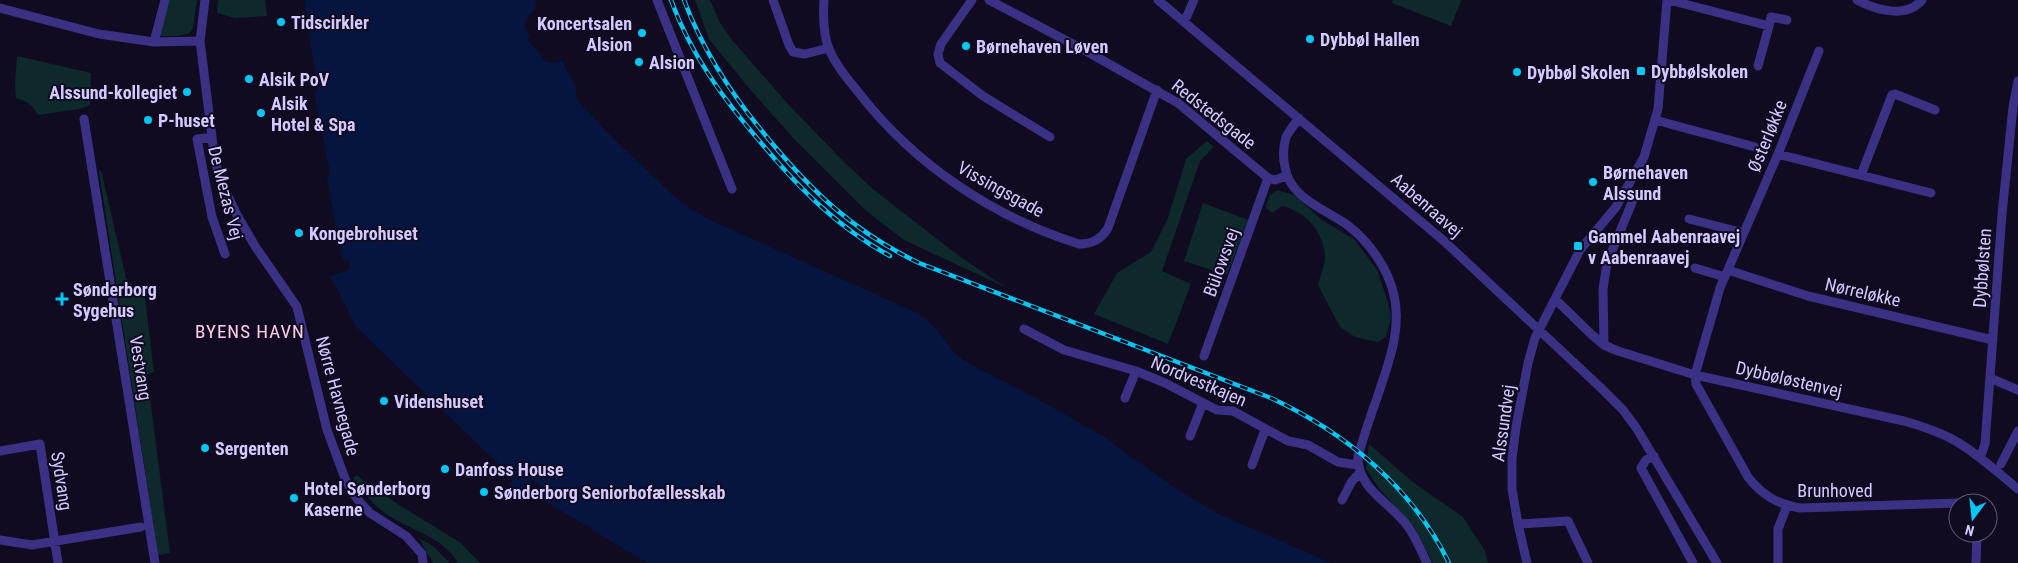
<svg xmlns="http://www.w3.org/2000/svg" width="2018" height="563" font-family="'Roboto Condensed',sans-serif">
<style>
.green{fill:#0d292b}
.water{fill:#05153f}
.pier{fill:#100b20}
.lines{fill:none;stroke-linecap:round;stroke-linejoin:round}
.minor{stroke:#3b3184;stroke-width:9}
.rail-casing{stroke:#00c7f5;stroke-width:4.5}
.rail{stroke:#100b20;stroke-width:2.5;stroke-dasharray:8;stroke-linecap:butt}
.poi-dot{fill:#00c7f5;stroke:#100b20;stroke-width:2}
.labels{text-anchor:middle;dominant-baseline:central;stroke-width:4;stroke-linejoin:round;paint-order:stroke}
.poi-label{font-size:18px;font-weight:bold;fill:#d4caff;stroke:#100b20;text-anchor:start}
.street-label{font-size:18px;fill:#d4caff;stroke:#100b20}
.neighbourhood-label{font-size:19px;letter-spacing:1px;fill:#ffcce8;stroke:#100b20}
</style>
<rect width="100%" height="100%" fill="#100b20"/>
<path class="green" d="M169,0h28l-4,28 -3,5 -12,3h-18z
M218,0h47l2,16 -32,2 -18,-5z
M695,0h15l10,23 12,17 55,63 56,58 31,29 85,66 46,31 -101,-47 -39,-30 -69,-69 -48,-54 -39,-48z
M1393,0h68l-10,26 -59,-23z
M17,56l74,17 -1,32 -11,4 -41,6c-6,-10 -10,-14 -22,-17l-1,-14z
M1207,141l7,6 -14,14 -38,110 29,13 -23,60 -74,-30 23,-41 34,-21 17,-34 18,-59z
M101,170l25,108 19,20 9,74 -7,3 23,178 -12,2 -59,-384z
M1277,190l17,5 28,25 33,20 22,30 11,32 3,15 -5,20 -8,5 -23,-5 -15,-10 -22,-42c2,-9 8,-22 7,-31 -3,-24 -20,-43 -43,-48l-10,7 -6,-5 3,-12z
M1203,203l45,17 -21,55 -43,-14z
M1369,444l45,39 49,34 22,34 3,12h-55l-19,-37 -33,-35 -15,-22z
M357,475l8,7 5,1 26,20 65,40 19,20h-22c-15,-27 -50,-33 -73,-50 -14,-10 -23,-22 -32,-35z
M419,538l14,8 17,17h-17z"/>
<path class="water" d="M296,0h239l2,5 -12,17v6l5,8 -3,3 18,22 4,2 13,-2 14,26 1,13 33,35 69,66 31,19 205,92 19,14 18,24 14,12 70,36 67,38 69,50 44,27 115,50h-684l-110,-67 6,-8 -11,-8 -19,21 -8,-4 8,-19 -157,-151 -23,-46 -6,-6 15,-7 -39,-197 6,-2z"/>
<path class="pier" d="M296,0h8l14,90 -4,4 16,79 -3,6 16,81 6,1 1,8 -21,8 -2,-2 15,-7 -39,-197 6,-2z"/>
<g class="lines">
<path class="minor" d="M205,0l-5,41 14,112 5,25 18,37 18,31 42,61 30,123 19,51 12,19 12,13 36,23 16,18 1,9
M657,0l75,189
M773,0l16,45 4,7 12,2 24,-6
M824,0c-1,16 -1,34 5,49 7,17 19,30 30,44 55,71 134,124 220,151 14,0 22,-5 29,-16l49,-138
M972,0l-31,44 -3,10 2,9 43,33 67,41
M989,0l97,51 92,52 90,75 7,2 11,-4
M1158,0l286,241 156,146 23,23 14,19 80,134
M1669,0l100,26 2,-9 16,3
M1857,0c19,10 49,19 65,0
M0,8l99,26 55,8 46,-1
M1183,21l4,-5 7,-16
M154,42l11,-42
M1819,51l-41,103 -58,134 -25,87 1,9 52,93c14,18 29,27 52,31l158,-5
M1758,66l11,-40
M1299,118c-4,6 -10,13 -13,19 -3,10 -3,21 -1,30 5,31 38,41 61,57 22,16 42,44 48,71 8,36 -6,69 -17,103 -7,19 -13,38 -19,58 -1,34 34,47 51,72 7,10 12,23 18,35
M84,119l71,444
M1655,120l100,27
M212,137l-15,2 15,78 13,37
M1778,154l153,39
M1861,175l31,-80 3,-1 40,16
M1689,219l55,14
M1695,268l30,9
M1728,270l80,26 185,44
M1555,299l37,36 12,10 14,6 77,24 209,46c17,5 33,10 48,18 24,13 45,33 66,50
M1024,329l40,21 72,21 29,12 52,27 16,1 55,30 20,4 30,17 20,3
M1604,345l-1,-56 4,-26 26,-63 -2,-6 -5,-3
M1204,356l64,-178
M1990,378l28,12
M1125,398l11,-27
M1190,436l13,-33
M0,451l40,-7 18,119
M1654,456l-8,4 -5,8 52,95
M1980,458l5,-14 17,-230 11,-107 5,-26
M2001,464l17,-33
M1252,465l13,-35
M1342,500l10,-19 8,-8
M1968,503h11
M1518,524l50,-3 20,42
M0,540l32,5 109,-18
M1527,563l-9,-39 -6,-35v-30l4,-32 12,-64 7,-25 45,-88 36,-43 28,-50 14,-48 9,-109
M1778,563v-34l9,-23
M1976,563l1,-30"/>
<g class="rail-casing">
<path id="rail" d="M671,0c20,55 53,100 91,144 38,45 75,83 128,112
M684,0c19,51 47,94 82,136 46,56 87,95 153,127l352,135c75,35 141,89 178,165"/>
</g>
<use href="#rail" class="rail"/>
</g>
<g class="poi-dot">
<circle cx="281" cy="22" r="5"/>
<circle cx="642" cy="33" r="5"/>
<circle cx="1310" cy="39" r="5"/>
<circle cx="966" cy="46" r="5"/>
<circle cx="639" cy="62" r="5"/>
<rect x="1636" y="66" width="10" height="10" rx="2.5"/>
<circle cx="1517" cy="72" r="5"/>
<circle cx="249" cy="79" r="5"/>
<circle cx="187" cy="92" r="5"/>
<circle cx="261" cy="113" r="5"/>
<circle cx="148" cy="120" r="5"/>
<circle cx="1593" cy="182" r="5"/>
<circle cx="299" cy="233" r="5"/>
<rect x="1573" y="241" width="10" height="10" rx="2.5"/>
<path d="M59.5 291.5h5v5h5v5h-5v5h-5v-5h-5v-5h5z"/>
<circle cx="384" cy="401" r="5"/>
<circle cx="205" cy="448" r="5"/>
<circle cx="445" cy="469" r="5"/>
<circle cx="484" cy="492" r="5"/>
<circle cx="294" cy="498" r="5"/>
</g>
<g class="labels">
<g class="poi-label">
<text x="291" y="22">Tidscirkler</text>
<text x="632" y="23" text-anchor="end">Koncertsalen<tspan x="632" dy="21">Alsion</tspan></text>
<text x="1320" y="39">Dybbøl Hallen</text>
<text x="976" y="46">Børnehaven Løven</text>
<text x="649" y="62">Alsion</text>
<text x="1651" y="71">Dybbølskolen</text>
<text x="1527" y="72">Dybbøl Skolen</text>
<text x="259" y="79">Alsik PoV</text>
<text x="177" y="92" text-anchor="end">Alssund-kollegiet</text>
<text x="271" y="103">Alsik<tspan x="271" dy="21">Hotel &amp; Spa</tspan></text>
<text x="158" y="120">P-huset</text>
<text x="1603" y="172">Børnehaven<tspan x="1603" dy="21">Alssund</tspan></text>
<text x="309" y="233">Kongebrohuset</text>
<text x="1588" y="236">Gammel Aabenraavej<tspan x="1588" dy="21">v Aabenraavej</tspan></text>
<text x="73" y="289">Sønderborg<tspan x="73" dy="21">Sygehus</tspan></text>
<text x="394" y="401">Videnshuset</text>
<text x="215" y="448">Sergenten</text>
<text x="455" y="469">Danfoss House</text>
<text x="304" y="488">Hotel Sønderborg<tspan x="304" dy="21">Kaserne</tspan></text>
<text x="494" y="492">Sønderborg Seniorbofællesskab</text>
</g>
<g class="street-label">
<text transform="translate(1214 114) rotate(38)">Redstedsgade</text>
<text transform="translate(1767 136) rotate(-68)">Østerløkke</text>
<text transform="translate(1001 189) rotate(29)">Vissingsgade</text>
<text transform="translate(226 193) rotate(76)">De Mezas Vej</text>
<text transform="translate(1427 205) rotate(41)">Aabenraavej</text>
<text transform="translate(1221 262) rotate(-70)">Bülowsvej</text>
<text transform="translate(1982 268) rotate(-86)">Dybbølsten</text>
<text transform="translate(1863 292) rotate(13)">Nørreløkke</text>
<text transform="translate(141 368) rotate(81)">Vestvang</text>
<text transform="translate(1789 379) rotate(13)">Dybbøløstenvej</text>
<text transform="translate(1199 381) rotate(23)">Nordvestkajen</text>
<text transform="translate(338 396) rotate(75)">Nørre Havnegade</text>
<text transform="translate(1503 423) rotate(-82)">Alssundvej</text>
<text transform="translate(62 481) rotate(81)">Sydvang</text>
<text x="1835" y="490">Brunhoved</text>
</g>
<g class="neighbourhood-label">
<text x="250" y="331">BYENS HAVN</text>
</g>
</g>
<g transform="translate(1973 518) rotate(195)"><circle r="24" fill="#100b20" stroke="#5e5779"/>
<path d="M0-4L9 19L0 12L-9 19Z" fill="#00c7f5"/>
<text y="-8" font-size="14" font-weight="bold" text-anchor="middle" fill="#d4caff">N</text>
</g>
</svg>
